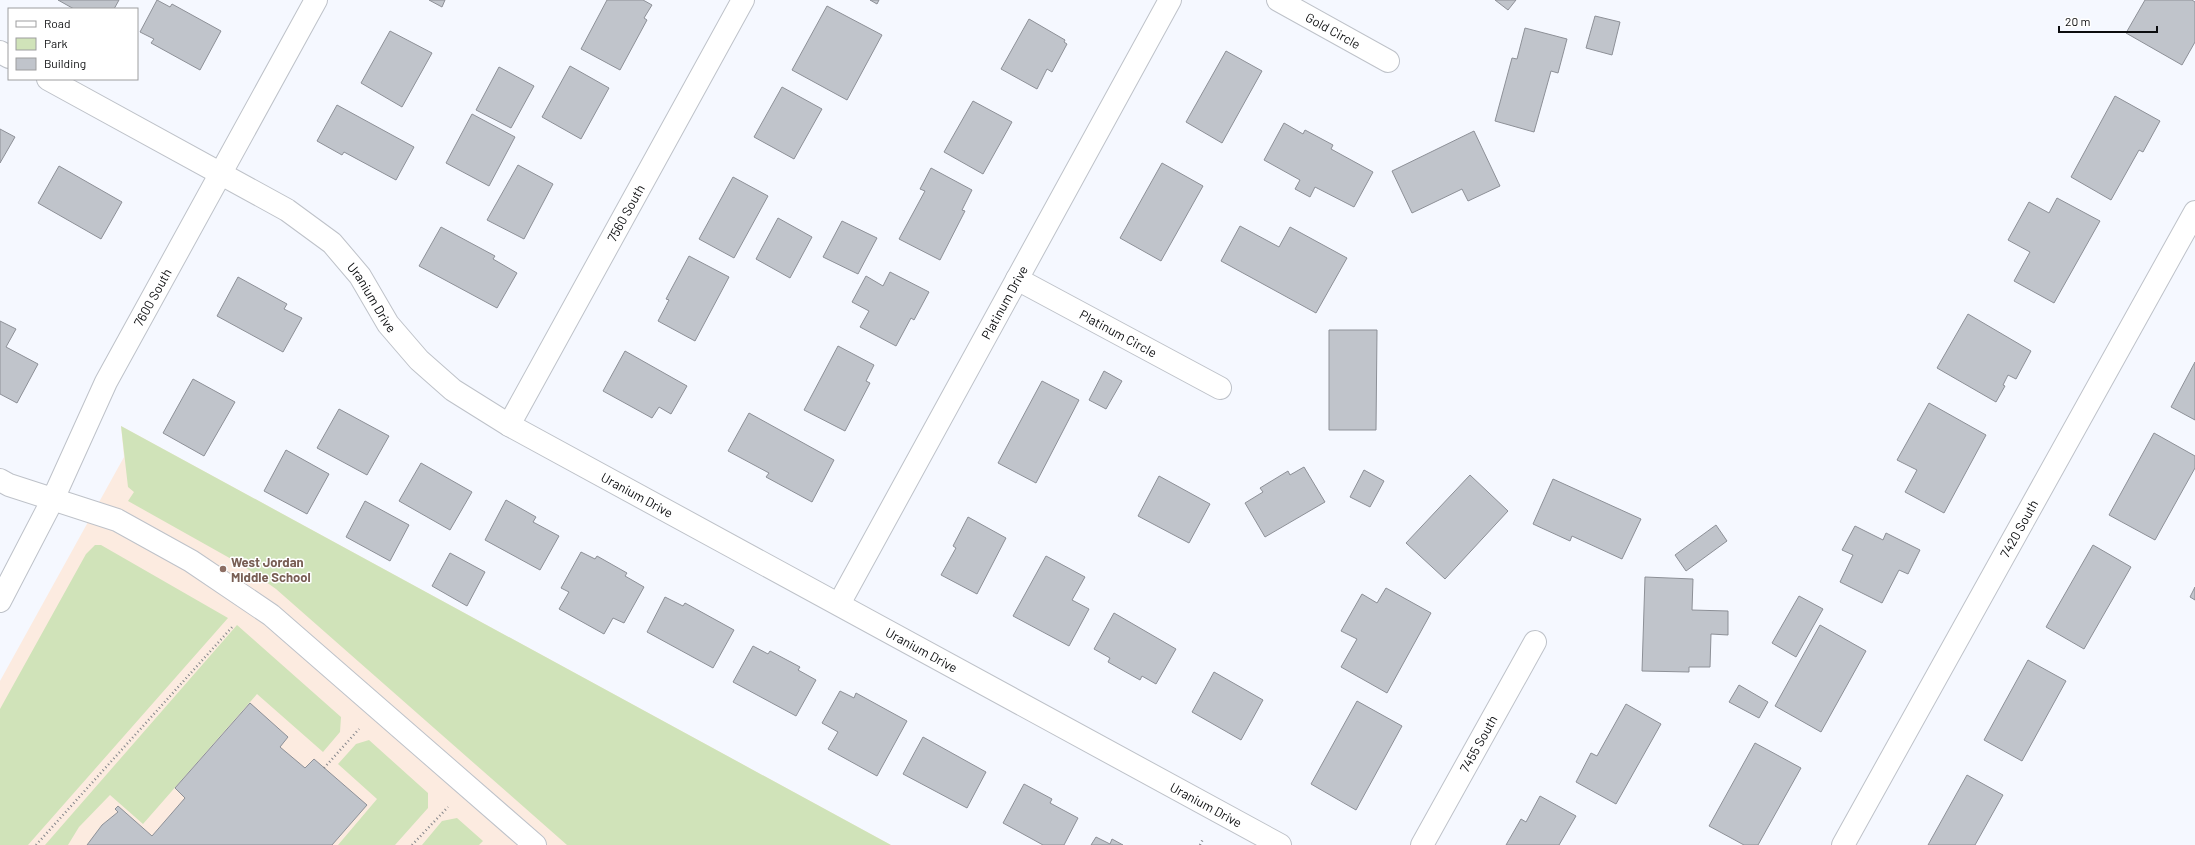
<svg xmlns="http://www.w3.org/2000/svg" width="2195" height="845" font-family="Barlow,sans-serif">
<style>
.education{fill:#fcebe0}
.green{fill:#d0e3b9}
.building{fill:#c0c4cb;stroke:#8d9097}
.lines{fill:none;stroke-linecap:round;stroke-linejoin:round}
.minor-casing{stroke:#bec2c9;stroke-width:24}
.path{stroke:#828489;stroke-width:2.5;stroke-dasharray:1 3;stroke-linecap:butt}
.minor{stroke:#fff;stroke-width:22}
.education-dot{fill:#8d6e63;stroke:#fff;stroke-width:1.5}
.labels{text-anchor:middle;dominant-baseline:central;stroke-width:3;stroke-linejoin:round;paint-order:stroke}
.street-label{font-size:13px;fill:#0c0d0f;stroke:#fff}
.education-label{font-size:13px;font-weight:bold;fill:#785e54;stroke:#fff;text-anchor:start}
</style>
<rect width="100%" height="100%" fill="#f5f8ff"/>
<path class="education" d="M121,426l770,419h-891v-164l124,-224z"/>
<path class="green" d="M121,426l770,419h-324l-291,-256 -34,-24 -114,-64 6,-9 -6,-5z
M95,545h6l127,73 -200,227h-28v-136l86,-155z
M237,625l104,92 -1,15 -17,20 -66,-58 -114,130 -33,-29 -31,32 -11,18h-23z
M369,740l59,53v15l-33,37h-57l39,-46 -39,-35 18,-20z
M457,818l26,23 -4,4h-57l20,-24z"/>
<path class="building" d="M58,0h61l-5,9h-40z
M157,0l13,7 2,-3 49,27 -21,39 -49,-27 3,-4 -14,-7z
M429,0h16l-3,7z
M607,0h36l9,5 -8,13 3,2 -27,50 -39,-21z
M870,0h9l-2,4z
M1495,0h21l-8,10z
M2145,0h47l3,2v40l-13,23 -56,-32z
M827,6l55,29 -35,65 -55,-30z
M1595,16l25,6 -8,33 -26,-7z
M1029,19l36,21 -1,2 3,2 -15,28 -5,-3 -10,20 -36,-20z
M1525,28l42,11 -9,34 -7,-2 -17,61 -39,-11 17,-63 5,1z
M390,31l42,22 -30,54 -41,-24z
M1226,51l36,20 -40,72 -36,-21z
M570,66l39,22 -28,51 -39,-22z
M499,67l35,19 -23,42 -35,-18z
M782,87l40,22 -28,50 -40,-22z
M2115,96l45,25 -17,31 -4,-2 -28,50 -40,-23z
M973,101l39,21 -29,52 -39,-22z
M337,105l77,42 -18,33 -52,-28 -2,3 -25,-14z
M472,114l43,23 -26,49 -43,-23z
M1284,123l19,11 2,-4 28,15 -2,4 42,23 -19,35 -39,-20 -5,10 -15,-8 5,-9 -36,-20z
M0,129l15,8 -15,26z
M1474,131l26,55 -32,15 -6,-12 -50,24 -20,-42z
M1162,163l41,23 -42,75 -41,-23z
M518,165l35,19 -29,55 -37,-19z
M59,166l63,36 -21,37 -63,-36z
M931,168l41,22 -10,20 3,1 -25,49 -41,-21 26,-48 -5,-2z
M733,177l35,19 -34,62 -35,-19z
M2057,198l43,23 -46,82 -40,-22 16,-29 -22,-12 21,-38 20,11z
M778,218l34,19 -22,41 -34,-19z
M842,221l35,17 -19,36 -35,-17z
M1240,226l39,21 11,-20 57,31 -31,55 -95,-52z
M441,227l54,29 -2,3 24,14 -20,35 -78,-42z
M689,256l40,21 -34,64 -37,-20 11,-21 -3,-1z
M890,272l39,20 -15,28 -3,-2 -15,28 -36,-19 9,-16 -17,-9 14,-26 17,10z
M238,277l49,27 -3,5 18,9 -19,34 -66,-36z
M1968,314l63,37 -15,28 -8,-4 -5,10 2,1 -9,16 -59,-34z
M0,321l16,8 -10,18 32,17 -21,39 -17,-9z
M1329,330h48l-1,100h-47z
M838,346l36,19 -8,16 4,2 -25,48 -41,-21z
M625,351l62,35 -16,28 -12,-7 -7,11 -49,-27z
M2195,362v58l-24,-13z
M1104,371l18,10 -16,28 -17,-9z
M193,379l42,23 -31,54 -41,-23z
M1042,381l37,19 -43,83 -38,-20z
M1929,403l57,32 -42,78 -39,-21 12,-22 -20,-10z
M339,409l50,27 -22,39 -50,-27z
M749,413l85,47 -22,42 -46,-25 3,-4 -41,-22z
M2154,433l41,23v12l-40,72 -46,-25z
M286,450l43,24 -22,40 -43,-23z
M421,463l51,29 -22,38 -51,-29z
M1304,467l21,35 -60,35 -20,-34 18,-11 -3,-4 28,-17 2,4z
M1364,470l20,11 -14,26 -20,-10z
M1470,475l38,36 -63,68 -39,-36z
M1159,476l51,28 -21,39 -51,-27z
M1553,479l88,40 -19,40 -50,-23 -2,5 -37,-17z
M506,500l30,17 -3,5 26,14 -19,34 -55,-30z
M365,501l44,24 -19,36 -44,-24z
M968,517l38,21 -29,56 -36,-19 15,-27 -3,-2z
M1716,525l11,16 -41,30 -11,-16z
M1855,526l28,14 3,-7 34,17 -12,24 -9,-4 -17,33 -42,-21 13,-27 -11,-5z
M2093,545l38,22 -47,82 -38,-22z
M581,552l14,7 2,-3 30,17 -2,3 19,11 -20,36 -11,-5 -9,16 -45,-25 10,-17 -8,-4z
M450,553l35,19 -18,34 -35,-20z
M1046,556l39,21 -13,23 17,9 -20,37 -56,-30z
M1645,577l48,2 -1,31 36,1v24l-17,-1 -1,33h-21v5l-47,-1z
M2195,587v13l-5,-3z
M1386,588l45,25 -44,80 -46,-26 16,-28 -16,-8 21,-37 15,9z
M1799,596l24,13 -27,48 -24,-14z
M665,597l18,9 2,-3 49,27 -21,38 -66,-36z
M1114,613l62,36 -20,35 -14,-8 -2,4 -32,-18 2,-4 -16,-9z
M1820,625l46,26 -45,81 -46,-26z
M753,646l15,8 2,-3 30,16 -2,3 18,10 -20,36 -63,-34z
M2028,660l38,21 -44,80 -38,-21z
M1214,672l49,28 -22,40 -49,-28z
M1739,685l29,17 -9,16 -30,-16z
M840,691l14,7 2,-5 51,28 -30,55 -49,-27 10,-17 -16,-9z
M1357,701l45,25 -46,84 -45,-26z
M250,703l38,34 -8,10 25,21 9,-9 53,46 -35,40h-245l15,-20 16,-13 -3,-3 3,-3 34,30 33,-38 -10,-10z
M1626,704l35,20 -45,80 -40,-22 15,-29 6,3z
M923,737l63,35 -19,36 -64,-34z
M1755,743l46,25 -43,77h-14l-35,-19z
M1967,775l36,20 -28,50h-47z
M1024,784l28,15 -2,4 28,15 -14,27h-21l-40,-22z
M1540,796l36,20 -17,29h-53l15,-26 5,3z
M1096,837l14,7 2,-5 11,6h-32z"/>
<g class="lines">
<g class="minor-casing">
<g id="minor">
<path id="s1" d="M1278,0l110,61"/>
<path d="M0,52l9,5"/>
<path id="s2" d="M48,79l239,131 45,33 28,33 28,48 31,36 34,30 56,35 771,420"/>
<path id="s3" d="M1017,279l203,109"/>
<path id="s4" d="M509,425l234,-425"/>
<path d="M0,480l9,5 108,35 74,41 80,54 264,230"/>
<path id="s5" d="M0,601l53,-102 53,-117 210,-382"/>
<path id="s6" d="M839,604l331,-604"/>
<path id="s7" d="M1422,845l113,-203"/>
<path id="s8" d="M1843,845l352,-633"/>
</g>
</g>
<path class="path" d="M324,768l35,-39
M36,845l198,-220
M412,845l36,-38
M1200,845l3,-6"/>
<use href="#minor" class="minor"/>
</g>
<circle class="education-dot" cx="223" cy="569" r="4"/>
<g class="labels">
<g class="street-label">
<text stroke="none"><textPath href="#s1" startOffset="63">Gold Circle</textPath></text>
<text stroke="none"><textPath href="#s4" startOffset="242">7560 South</textPath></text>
<text stroke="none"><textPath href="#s5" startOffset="340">7600 South</textPath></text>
<text stroke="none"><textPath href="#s2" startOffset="396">Uranium Drive</textPath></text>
<text stroke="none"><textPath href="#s6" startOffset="344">Platinum Drive</textPath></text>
<text stroke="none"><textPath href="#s3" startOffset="115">Platinum Circle</textPath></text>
<text stroke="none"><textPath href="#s2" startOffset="732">Uranium Drive</textPath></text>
<text stroke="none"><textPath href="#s8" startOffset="362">7420 South</textPath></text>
<text stroke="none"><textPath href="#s2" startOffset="1056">Uranium Drive</textPath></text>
<text stroke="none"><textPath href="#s7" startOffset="116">7455 South</textPath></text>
<text stroke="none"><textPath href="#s2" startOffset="1380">Uranium Drive</textPath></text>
</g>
<g class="education-label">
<text x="231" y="562">West Jordan<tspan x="231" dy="15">Middle School</tspan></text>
</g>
</g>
<rect x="8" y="8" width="130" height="72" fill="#ffffff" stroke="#9e9e9f"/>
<rect x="16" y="21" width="20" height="6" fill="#ffffff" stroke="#9e9e9f"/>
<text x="44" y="28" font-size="12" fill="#0c0d0f">Road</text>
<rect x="16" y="38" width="20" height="12" fill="#d0e3b9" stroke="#9e9e9f"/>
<text x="44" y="48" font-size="12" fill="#0c0d0f">Park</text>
<rect x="16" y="58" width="20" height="12" fill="#c0c4cb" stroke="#9e9e9f"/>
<text x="44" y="68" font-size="12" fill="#0c0d0f">Building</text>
<path d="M2059 26v6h98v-6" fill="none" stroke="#0c0d0f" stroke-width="2"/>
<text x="2065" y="26" font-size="12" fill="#0c0d0f" stroke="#ffffff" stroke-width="3" paint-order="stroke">20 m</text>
</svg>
